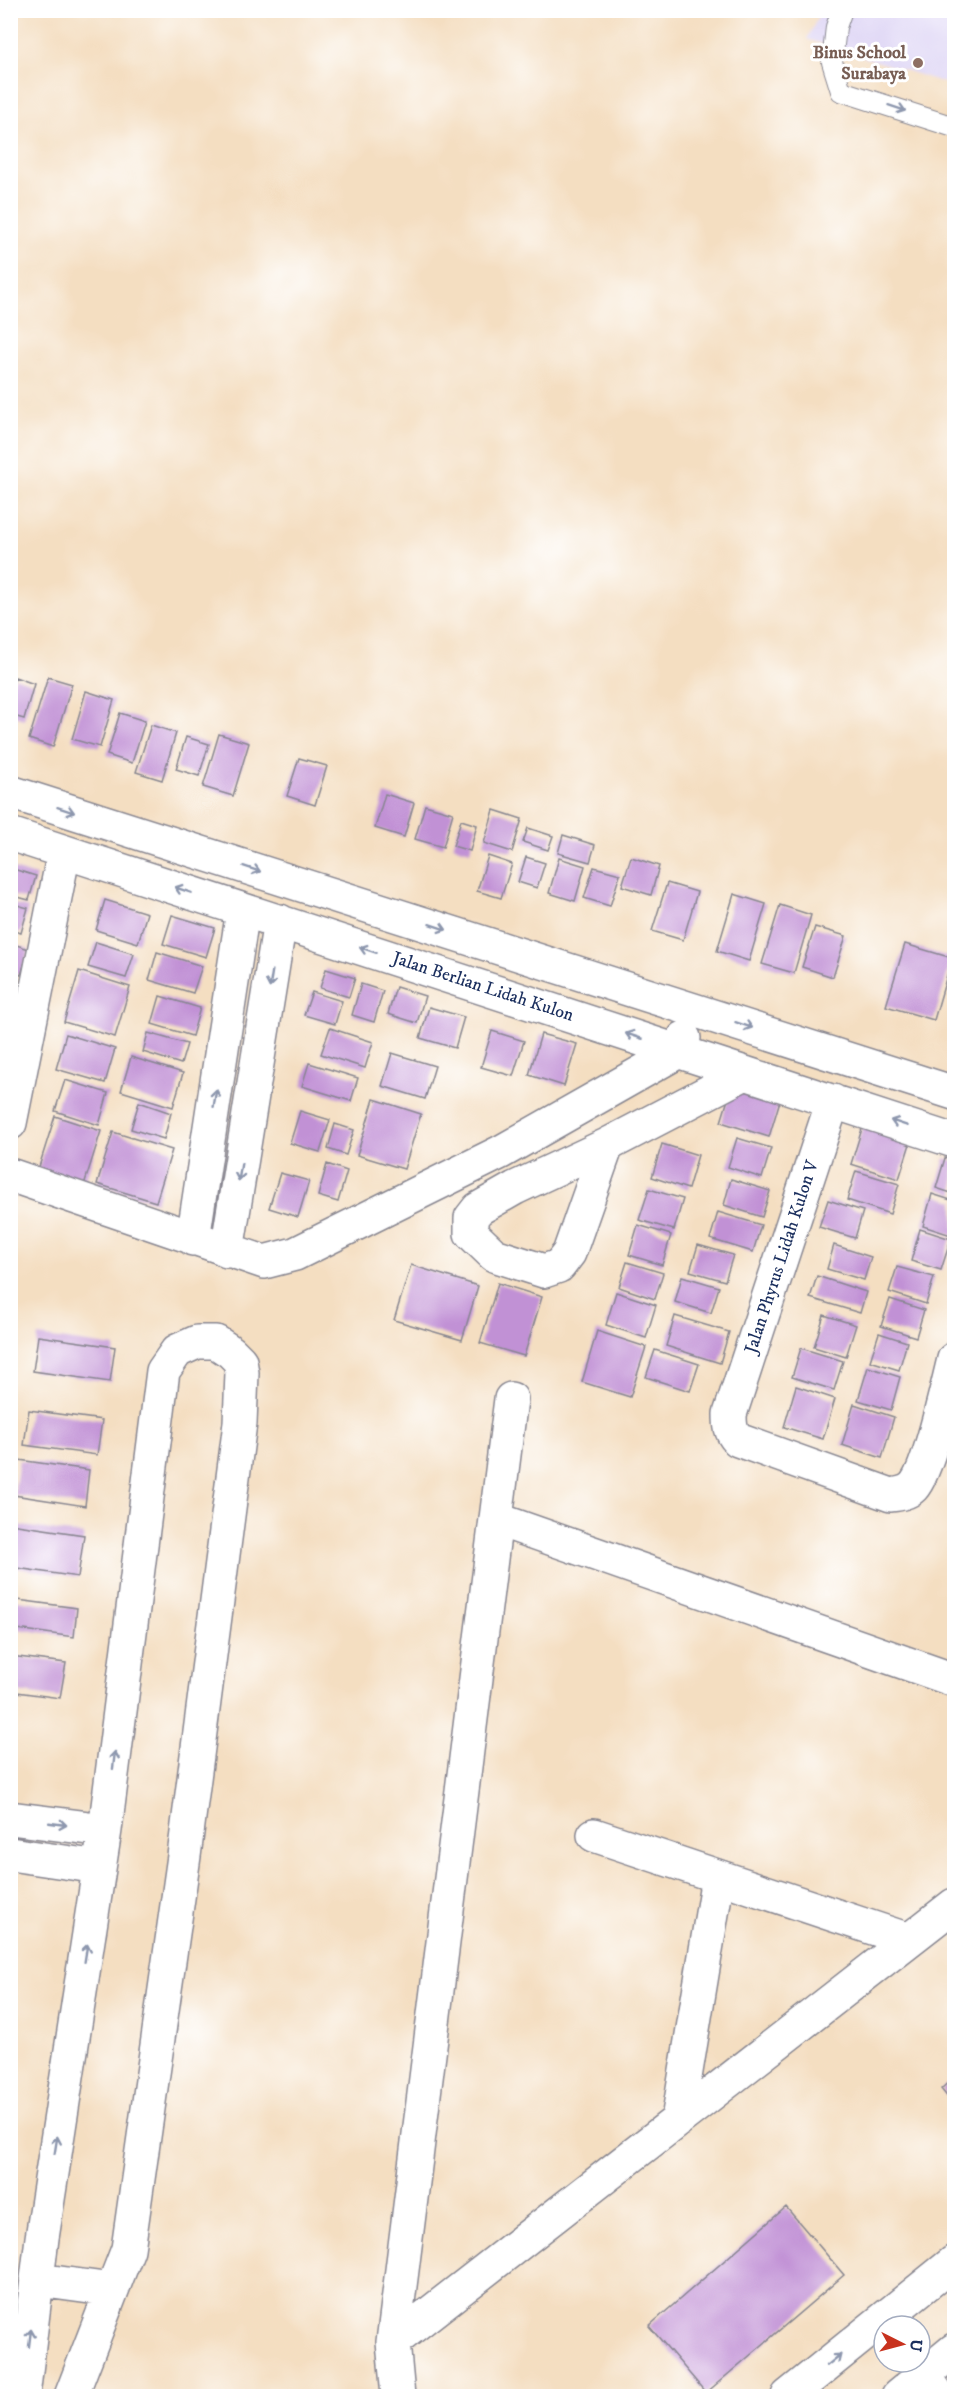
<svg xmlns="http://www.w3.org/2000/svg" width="965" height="2407" font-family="'IM FELL DW Pica',serif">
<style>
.built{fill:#ded5f5}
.building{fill:#c191d5}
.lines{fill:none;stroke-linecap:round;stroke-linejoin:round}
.lane-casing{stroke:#888690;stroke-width:22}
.street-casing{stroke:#888690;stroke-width:36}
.lane{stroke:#fff;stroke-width:20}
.street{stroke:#fff;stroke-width:33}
.oneway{stroke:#8d97ae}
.education-dot{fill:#8d6e63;stroke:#fff;stroke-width:2}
.labels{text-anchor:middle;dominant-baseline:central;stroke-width:6;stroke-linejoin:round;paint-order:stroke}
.education-label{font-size:18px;font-weight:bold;fill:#785e54;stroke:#fff;text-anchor:end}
.street-label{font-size:18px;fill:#1b2f5e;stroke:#fff}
</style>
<rect width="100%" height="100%" fill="#fff"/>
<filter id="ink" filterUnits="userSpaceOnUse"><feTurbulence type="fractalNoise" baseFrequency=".0167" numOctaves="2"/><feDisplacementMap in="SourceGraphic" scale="12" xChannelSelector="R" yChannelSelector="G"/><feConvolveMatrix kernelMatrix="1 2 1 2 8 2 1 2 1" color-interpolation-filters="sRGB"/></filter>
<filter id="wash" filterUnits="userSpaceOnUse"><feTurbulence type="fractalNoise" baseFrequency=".008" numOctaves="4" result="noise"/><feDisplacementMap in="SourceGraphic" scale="24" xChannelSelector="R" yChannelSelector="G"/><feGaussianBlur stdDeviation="1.35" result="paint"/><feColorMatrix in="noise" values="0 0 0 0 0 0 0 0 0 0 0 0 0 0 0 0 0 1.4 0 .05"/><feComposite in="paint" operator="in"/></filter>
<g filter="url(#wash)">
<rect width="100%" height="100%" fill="#f4dec1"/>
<path class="built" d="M821,11h133v75l-147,-47z"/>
<g id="blocks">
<path class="building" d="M15,677l19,7 -10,35 -14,-4v-23z
M48,677l24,7 -19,63 -24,-8z
M86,691l28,9 -14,47 -28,-8z
M120,713l25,8 -13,42 -25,-8z
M151,725l25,8 -14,47 -26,-8z
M219,734l30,9 -16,53 -30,-9z
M186,737l23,7 -10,32 -23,-7z
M299,758l28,8 -12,39 -28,-9z
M385,794l29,9 -10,34 -29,-9z
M425,805l28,8 -10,34 -28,-8z
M494,810l28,9 -10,33 -28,-9z
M461,820l16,5 -7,26 -17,-5z
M528,828l25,8 -5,14 -25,-8z
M563,835l32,10 -5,17 -32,-9z
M488,856l24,8 -11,34 -24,-7z
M526,857l19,6 -8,25 -19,-6z
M631,857l28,9 -8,29 -29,-9z
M559,858l26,8 -10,35 -26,-8z
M594,867l26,7 -10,32 -26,-8z
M10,868l26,8 -7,24 -19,-5z
M667,883l30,9 -14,48 -31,-9z
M734,894l32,10 -17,57 -32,-10z
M105,900l42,13 -9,30 -42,-13z
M10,903l18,5 -7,25 -11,-3z
M780,905l31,10 -17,58 -32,-9z
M172,915l43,13 -9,29 -43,-13z
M815,927l31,9 -13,41 -31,-10z
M96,942l38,12 -8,24 -38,-11z
M10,943l19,6 -8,26 -11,-3z
M905,944l47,14 -18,62 -48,-14z
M157,952l45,14 -9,27 -44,-13z
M326,969l29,9 -6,19 -29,-9z
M79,971l51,16 -15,50 -51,-15z
M361,984l22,7 -9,31 -22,-7z
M396,987l29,9 -8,27 -29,-9z
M312,992l30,9 -7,23 -31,-9z
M160,996l40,12 -8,28 -40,-12z
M429,1007l35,10 -9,31 -35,-10z
M330,1028l43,14 -8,26 -44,-14z
M492,1031l32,10 -11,35 -32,-9z
M148,1033l39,11 -6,20 -38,-12z
M66,1034l49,15 -10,34 -49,-14z
M541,1034l36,10 -13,42 -35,-11z
M392,1053l43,13 -10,33 -43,-13z
M131,1057l52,16 -10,34 -52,-16z
M309,1063l49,15 -7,23 -49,-15z
M65,1080l43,13 -9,32 -44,-14z
M734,1080l48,14 -13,43 -48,-15z
M374,1099l47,15 -17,55 -47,-14z
M139,1102l32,11 -7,26 -33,-10z
M300,1111l30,9 -10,32 -30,-9z
M55,1116l46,15 -17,54 -46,-15z
M866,1116l48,15 -15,48 -48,-15z
M335,1124l19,6 -8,25 -18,-6z
M113,1132l59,18 -16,52 -59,-18z
M737,1138l34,10 -9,30 -34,-11z
M662,1144l36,11 -10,34 -36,-12z
M945,1158l9,3v33l-18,-6z
M327,1164l20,7 -9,31 -20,-6z
M856,1171l43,13 -9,30 -43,-14z
M280,1173l29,8 -11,36 -29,-9z
M731,1179l39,12 -8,26 -38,-12z
M649,1189l34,10 -9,31 -35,-10z
M932,1194l22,7v35l-31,-10z
M828,1200l35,11 -8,27 -36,-11z
M718,1212l43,13 -8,27 -43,-13z
M638,1225l33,10 -9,30 -33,-10z
M920,1229l31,10 -10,31 -30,-9z
M698,1245l35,10 -8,26 -35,-10z
M834,1245l37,12 -7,23 -37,-11z
M627,1262l36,11 -8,26 -36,-12z
M411,1265l67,21 -16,54 -68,-20z
M897,1267l37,10 -8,27 -37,-12z
M682,1276l37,11 -8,26 -36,-11z
M817,1276l49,16 -6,21 -50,-15z
M498,1283l44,14 -18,59 -44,-13z
M616,1292l40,13 -10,33 -40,-13z
M890,1299l34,11 -8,27 -35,-11z
M824,1315l32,10 -10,32 -32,-10z
M675,1316l54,16 -9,31 -54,-17z
M597,1331l49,16 -16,50 -48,-15z
M879,1333l28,9 -8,28 -29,-9z
M38,1336l77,11 -5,35 -77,-11z
M801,1348l42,13 -9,29 -42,-13z
M655,1350l44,14 -9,27 -44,-14z
M868,1367l32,10 -9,33 -33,-10z
M796,1386l39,13 -12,40 -39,-12z
M854,1404l40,13 -12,41 -40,-13z
M29,1410l73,10 -5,35 -73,-10z
M19,1460l70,10 -4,36 -71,-11z
M10,1524l74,11 -6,42 -68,-10z
M10,1599l67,9 -3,29 -64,-9z
M10,1656l56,7 -6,35 -50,-7z
M954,2077v28l-13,-16z
M786,2207l58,68 -138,118 -57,-67z"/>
</g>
</g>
<g filter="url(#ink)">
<use href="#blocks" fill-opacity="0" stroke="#888690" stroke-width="1.5"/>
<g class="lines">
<g class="lane-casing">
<path id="lane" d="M842,10l-6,17 -4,35 9,29 113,36
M929,2371l18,25"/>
</g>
<g class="street-casing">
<path id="street" d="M10,792l944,301
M10,834l944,307
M833,1101l-103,313c0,10 0,18 8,26l153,55c8,-1 16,-2 22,-8 15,-15 35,-103 41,-128
M10,1123l54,-271
M607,1145l-38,108 -10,13 -15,5 -50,-16 -23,-22v-15l7,-9 37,-21 92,-43 138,-72
M10,1175l254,87 31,-8 206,-102 178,-101 5,-13
M193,1239l50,-329
M227,1251l53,-330
M496,1519l458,161
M10,1818l95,12
M594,1835l315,105
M10,1854l89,13
M678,2120l40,-243
M38,2280l74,10
M393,2342l561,-437
M23,2396l19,-158 63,-408 58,-459 14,-20 20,-9h19l15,10 9,9 2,12 -2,50 -56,433 -56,393 -57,147
M398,2396l-5,-54 118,-943
M788,2396l166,-134
M898,2396l56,-46"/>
</g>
<use href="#lane" class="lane"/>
<use href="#street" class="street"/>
</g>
<defs><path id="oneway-shaft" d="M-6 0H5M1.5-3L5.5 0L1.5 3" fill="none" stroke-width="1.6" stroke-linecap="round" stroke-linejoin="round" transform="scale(1.5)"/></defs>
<g class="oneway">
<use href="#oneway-shaft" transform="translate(897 108) rotate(18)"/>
<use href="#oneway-shaft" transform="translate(66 810) rotate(18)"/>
<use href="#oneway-shaft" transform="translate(252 869) rotate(18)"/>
<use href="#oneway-shaft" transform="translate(183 890) rotate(-162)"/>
<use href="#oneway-shaft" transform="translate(438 927) rotate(18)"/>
<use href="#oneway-shaft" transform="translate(368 950) rotate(-162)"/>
<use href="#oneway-shaft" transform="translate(271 979) rotate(99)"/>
<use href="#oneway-shaft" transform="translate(744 1025) rotate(18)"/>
<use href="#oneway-shaft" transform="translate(634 1036) rotate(-162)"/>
<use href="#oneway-shaft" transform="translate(215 1098) rotate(-81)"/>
<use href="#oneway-shaft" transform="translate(899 1123) rotate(-162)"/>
<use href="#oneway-shaft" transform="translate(240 1172) rotate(99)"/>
<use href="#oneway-shaft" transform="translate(114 1760) rotate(-83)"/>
<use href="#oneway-shaft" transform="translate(58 1824) rotate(8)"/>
<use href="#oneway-shaft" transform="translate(86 1953) rotate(-81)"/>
<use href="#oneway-shaft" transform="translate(56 2145) rotate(-81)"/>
<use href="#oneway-shaft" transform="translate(30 2338) rotate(-83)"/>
<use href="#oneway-shaft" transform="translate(834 2360) rotate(-39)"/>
</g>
</g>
<circle class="education-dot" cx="918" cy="63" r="6"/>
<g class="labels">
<g class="education-label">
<text x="906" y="53">Binus School<tspan x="906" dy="21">Surabaya</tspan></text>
</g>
<g class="street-label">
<text transform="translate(483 987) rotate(18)">Jalan Berlian Lidah Kulon</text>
<text transform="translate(782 1257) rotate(-72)">Jalan Phyrus Lidah Kulon V</text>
</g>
</g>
<rect width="965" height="2407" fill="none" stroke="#fff" stroke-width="36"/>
<g transform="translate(902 2344) rotate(96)"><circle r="28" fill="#ffffff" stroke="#a4acbf" stroke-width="1.5"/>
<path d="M0-4.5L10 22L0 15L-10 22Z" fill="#c8321e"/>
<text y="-9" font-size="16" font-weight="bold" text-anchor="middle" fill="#1b2f5e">U</text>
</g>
</svg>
